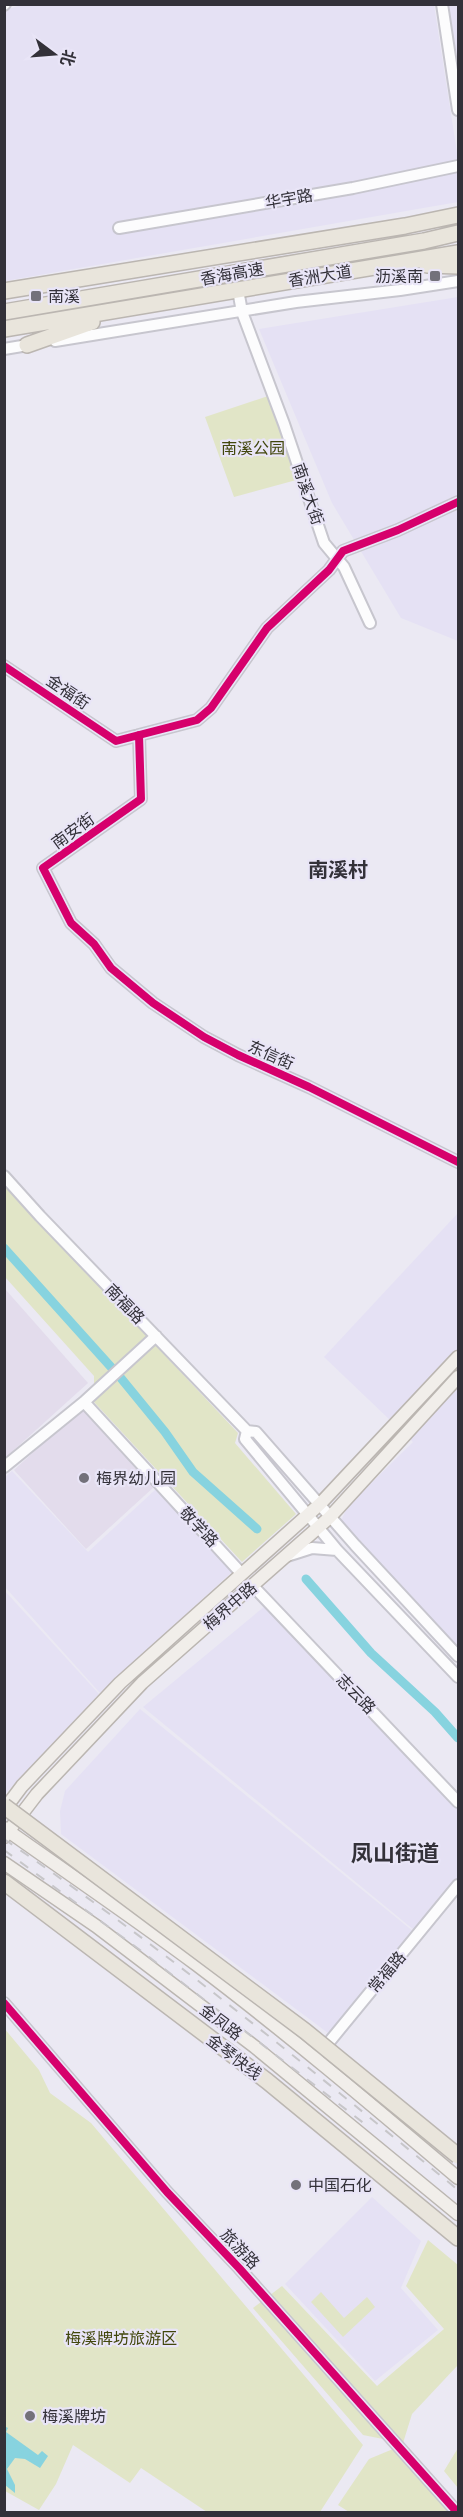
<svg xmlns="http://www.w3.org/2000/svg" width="463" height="2517" font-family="'Work Sans','Noto Sans SC',sans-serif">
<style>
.built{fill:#e5e1f4}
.education{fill:#e3dcec}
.green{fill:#e1e5c7}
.water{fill:#87d3df}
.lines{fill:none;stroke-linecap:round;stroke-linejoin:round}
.canal{stroke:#87d3df;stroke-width:9}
.minor-casing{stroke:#c7c6ce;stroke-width:14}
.major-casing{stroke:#bbb6b1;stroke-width:15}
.highway-casing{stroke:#bbb6b1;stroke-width:18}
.minor{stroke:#fcfcfd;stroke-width:10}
.major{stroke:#f1eeea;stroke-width:12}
.highway{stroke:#e9e5dc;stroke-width:15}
.rail{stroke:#c7c6c9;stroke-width:2;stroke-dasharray:10 10;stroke-linecap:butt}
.highway-bridge-casing{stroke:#bbb6b1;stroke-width:18;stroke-linecap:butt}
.highway-bridge{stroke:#e9e5dc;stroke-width:15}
.cycleway-casing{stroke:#e9e5f7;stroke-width:11}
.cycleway{stroke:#d6006c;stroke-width:8}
.poi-dot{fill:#73717a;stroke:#e9e5f7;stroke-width:2}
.labels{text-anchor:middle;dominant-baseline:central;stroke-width:4.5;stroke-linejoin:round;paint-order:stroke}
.street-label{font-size:16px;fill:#333139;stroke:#e9e5f7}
.poi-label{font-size:16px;fill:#333139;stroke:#e9e5f7;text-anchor:start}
.park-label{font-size:16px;fill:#42470c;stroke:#e9e5f7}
.quarter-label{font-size:20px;font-weight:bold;fill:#333139;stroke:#e9e5f7}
.district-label{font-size:22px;font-weight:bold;fill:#333139;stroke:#e9e5f7}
</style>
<rect width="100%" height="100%" fill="#ebe9f3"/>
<path class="built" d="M25,4l409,1 24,154v43l-453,79v-271z
M447,5h11v87z
M458,297v344l-57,-23 -69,-115 -73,-174z
M458,1213v451l-123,-131 13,-27 65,-64 -89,-85z
M12,1471l76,81 68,-63 77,82 -133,122 -95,-106 -1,-109z
M4,1590l95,104 -94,100h-1z
M265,1606l193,203v69l-44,52 -271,-223z
M140,1709l274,223 -86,101 -267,-199 -1,-23 5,-20z
M372,2197l49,44 -20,47 37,42 -63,51 -90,-97z"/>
<path class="education" d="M5,1289l83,94 -83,75h-1z
M83,1407l72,79 -69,63 -72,-79z"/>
<path class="green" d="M271,395l29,84 -66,18 -29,-80z
M4,1184l234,249 -3,10 61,71 -54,48 -148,-160v-26l-89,-99z
M4,2028l35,42 11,23 41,30 272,322 -43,67h-113l-66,-44 -11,15 -57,-38 -17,39 -17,26 -34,-19z
M428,2240l30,25v100l-46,49 -9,29 -40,-8 -110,-127 29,-22 95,100 67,-57 -38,-43z
M321,2292l23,26 23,-21 8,10 -32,30 -32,-35z
M458,2448v40l-14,-17z
M393,2449l57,63h-101l-11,-7 31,-46z"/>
<path class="water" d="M4,2426l4,2 -2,4 32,23 4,-4 6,5 -8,12 -15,-9 -10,-1 -8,11 8,16v8l-10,-8z"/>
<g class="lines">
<path class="canal" d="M4,1248l116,129 45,55 28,40 64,57
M306,1579l65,74 64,59 23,26"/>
<g class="minor-casing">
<path id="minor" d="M442,4l16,106
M4,5l1,-1
M119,228l234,-40 105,-22
M238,290l4,22 42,112 40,119 20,24 26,56
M55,341l241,-39 104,-12 58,-9
M4,349l30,-5
M4,666l112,75 81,-21 14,-12 56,-80 62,-58 14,-19 55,-21 60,-28
M139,735l2,64 -98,69 28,55 23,21 17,24 42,35 51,34 34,18 71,32 149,75
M4,1176l36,40 207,215
M84,1402l157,171
M4,1467l80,-65 72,-66
M337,1550l-92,-111 2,-8 9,1 99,113 103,111
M287,1556l25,-8 25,2 121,127
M253,1586l205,216
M4,2003l163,189 72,76 218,244
M321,2052l137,-167"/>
</g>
<g class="major-casing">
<path id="major" d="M4,1810l18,-24 98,-103 200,-179 138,-147
M4,1828c65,46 130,90 193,137 90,68 176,141 261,213
M4,1837l33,-43 105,-111 188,-166 128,-140
M4,1863l92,63 159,121 203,167"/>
</g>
<g class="highway-casing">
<path id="highway" d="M427,265l31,1
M4,291l401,-65 53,-11
M4,312l420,-71 34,-8
M4,329l454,-76
M27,345l65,-23
M4,1882l263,199 191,157"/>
</g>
<use href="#minor" class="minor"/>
<use href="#major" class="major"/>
<use href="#highway" class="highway"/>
<path class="rail" d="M4,1839c158,108 307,230 454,351
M4,1850l136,100 230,178"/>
<g class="highway-bridge-casing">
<path id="highway-bridge" d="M4,1806l301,225 153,125"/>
</g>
<use href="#highway-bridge" class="highway-bridge"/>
<g class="cycleway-casing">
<path id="cycleway" d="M4,666l112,75 81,-21 14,-12 56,-80 62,-58 14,-19 55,-21 60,-28
M139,735l2,64 -98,69 28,55 23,21 17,24 42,35 51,34 34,18 71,32 149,75
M4,2003l163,189 72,76 218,244"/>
</g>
<use href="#cycleway" class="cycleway"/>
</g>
<g class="poi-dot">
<rect x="429" y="270" width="12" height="12" rx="3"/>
<rect x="30" y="290" width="12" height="12" rx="3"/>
<circle cx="84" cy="1478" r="6"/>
<circle cx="296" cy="2185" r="6"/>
<circle cx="30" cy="2416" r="6"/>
</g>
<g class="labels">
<g class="street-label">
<text transform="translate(289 199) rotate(-10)">华宇路</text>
<text transform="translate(232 274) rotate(-10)">香海高速</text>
<text transform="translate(320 276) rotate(-9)">香洲大道</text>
<text transform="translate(308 494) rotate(71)">南溪大街</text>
<text transform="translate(68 692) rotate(34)">金福街</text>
<text transform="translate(73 831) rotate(-36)">南安街</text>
<text transform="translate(271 1055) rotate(24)">东信街</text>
<text transform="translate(125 1304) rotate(46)">南福路</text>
<text transform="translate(199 1527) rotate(47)">敬学路</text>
<text transform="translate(230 1606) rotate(-41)">梅界中路</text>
<text transform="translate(356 1694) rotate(46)">志云路</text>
<text transform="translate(387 1972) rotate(-50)">常福路</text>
<text transform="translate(221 2022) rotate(37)">金凤路</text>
<text transform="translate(234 2057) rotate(37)">金琴快线</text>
<text transform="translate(240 2249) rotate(47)">旅游路</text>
</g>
<g class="poi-label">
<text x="423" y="276" text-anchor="end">沥溪南</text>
<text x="48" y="296">南溪</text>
<text x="96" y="1478">梅界幼儿园</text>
<text x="308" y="2185">中国石化</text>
<text x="42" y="2416">梅溪牌坊</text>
</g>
<g class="park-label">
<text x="253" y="448">南溪公园</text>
<text x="121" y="2338">梅溪牌坊旅游区</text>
</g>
<g class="quarter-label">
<text x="338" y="870">南溪村</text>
</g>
<g class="district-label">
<text x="395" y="1853">凤山街道</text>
</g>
</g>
<rect width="463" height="2517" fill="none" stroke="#333139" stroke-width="12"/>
<g transform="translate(54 54) rotate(106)" stroke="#e9e5f7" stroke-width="4.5" paint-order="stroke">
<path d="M0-4.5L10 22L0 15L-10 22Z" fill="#333139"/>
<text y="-9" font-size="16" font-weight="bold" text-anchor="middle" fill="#333139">北</text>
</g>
</svg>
